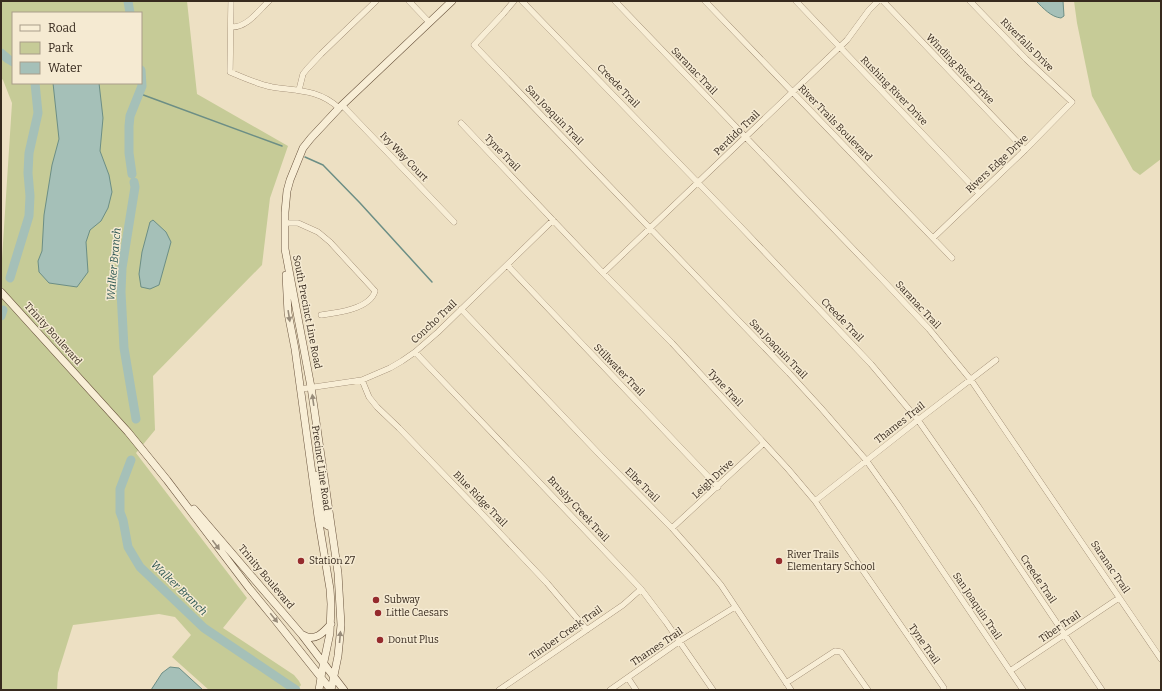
<svg xmlns="http://www.w3.org/2000/svg" width="1162" height="691" font-family="Bitter,serif">
<style>
.green{fill:#c6cb97;fill-rule:evenodd}
.water{fill:#a5c0b8;stroke:#6c8e85}
.lines{fill:none;stroke-linecap:round;stroke-linejoin:round}
.stream{stroke:#6c8e85;stroke-width:1.5}
.river{stroke:#a5c0b8;stroke-width:9}
.street-casing{stroke:#87715a;stroke-width:6}
.secondary-casing{stroke:#69533d;stroke-width:8}
.street{stroke:#f8eed6;stroke-width:5.5}
.secondary{stroke:#f8eed6;stroke-width:7}
.oneway{fill:#988c7a}
.poi-dot{fill:#952b2d;stroke:#f5ead2;stroke-width:1.5}
.labels{text-anchor:middle;dominant-baseline:central;stroke-width:3;stroke-linejoin:round;paint-order:stroke}
.street-label{font-size:10px;fill:#372a1e;stroke:#f5ead2}
.poi-label{font-size:10px;fill:#372a1e;stroke:#f5ead2;text-anchor:start}
.water-label{font-size:11px;font-style:italic;fill:#2d5754;stroke:#f5ead2}
</style>
<rect width="100%" height="100%" fill="#ede0c3"/>
<path class="green" d="M1,1h186l10,93 91,52 -18,52 -8,67 -109,111 2,54 -19,23 111,145 -24,30 71,47 5,6 2,4 -4,5h-88l-37,-33 19,-22 -16,-18 -16,-3 -86,11 -15,48 -1,17h-56v-416l11,-171 -9,-23 -2,-2zM13,13h128v70h-128z
M1074,1h87v158l-21,16 -7,-5 -41,-74 -15,-73z"/>
<path class="water" d="M1036,1h27l1,15 -3,2c-10,-1 -18,-10 -25,-17z
M53,83h46l4,35 -3,33 9,24 3,17 -4,16 -7,13 -11,9 -4,12 2,30 -11,15 -28,-4 -10,-11 -1,-11 4,-10 2,-36 8,-50 7,-26z
M153,220l13,12 5,10 -12,43 -9,4 -9,-2 -2,-13 3,-22 8,-30z
M170,667l9,1 24,22h-52l11,-17z"/>
<g class="lines">
<path class="stream" d="M138,93l144,53
M305,157l18,8 37,38 72,79"/>
<path class="river" d="M128,1l2,12
M1,53l7,6 5,3
M132,174l-3,-21v-27l1,-10 12,-30 -1,-16
M134,182l1,5 -13,81 -1,24 3,56 12,71
M10,278l19,-62 1,-20 -2,-23 1,-20 9,-40 -3,-30
M1,316l2,-6
M131,460l-11,29v23l3,8 5,27 12,20 64,61 92,62"/>
<g class="street-casing">
<path id="street" d="M231,1l-1,71c14,6 27,12 42,15 25,4 46,2 67,21
M409,1l20,21
M514,1l-11,13 -29,31 315,328 32,35 45,52 32,45 125,185
M522,1l216,223 133,140 47,56 60,86 124,184
M615,1l266,277 48,51 42,51 190,279
M705,1l247,257
M796,1l183,192
M883,1l142,149
M231,27c16,1 27,-16 38,-26
M299,90l4,-16 4,-5 14,-15 55,-53
M342,105l112,117
M461,123l142,150 69,70 116,126 27,32 129,187 -1,2
M285,223h13l20,9 12,10 45,49c-5,18 -38,22 -54,24
M933,238l92,-88 47,-48 -46,-43 -56,-58
M507,265l211,222
M603,273l244,-233 22,-30 9,-9
M461,309l140,147 71,72 23,26 26,31 70,105
M415,352l226,237 25,33 47,68
M362,380l7,17 8,10 22,21 81,84 67,71 40,47
M301,389l61,-9 28,-12 12,-7 13,-9 23,-20 115,-112
M815,501l103,-81 78,-60
M672,528l92,-85
M1010,671l109,-73
M628,678l8,12
M786,683l49,-32 6,1 27,38
M499,690l124,-85 18,-16
M610,690l70,-49 55,-34"/>
</g>
<g class="secondary-casing">
<path id="secondary" d="M286,275l2,38 7,36 23,168 12,72 1,15 -1,29 -8,38 -3,19
M1,292l127,140 39,48 82,108 23,28 59,74
M317,475l7,48 4,3h3
M194,509l108,126 42,55
M303,635c12,7 20,-2 28,-11
M331,690l7,-34 3,-31 -3,-52 -27,-186 -26,-138v-37l2,-21 3,-11 13,-32 8,-10 28,-30 113,-107"/>
</g>
<use href="#street" class="street"/>
<use href="#secondary" class="secondary"/>
</g>
<defs><path id="oneway-solid" d="M-6-.8H1V-3.2L6.5 0L1 3.2V.8H-6Z"/></defs>
<g class="oneway">
<use href="#oneway-solid" transform="translate(289 316) rotate(81)"/>
<use href="#oneway-solid" transform="translate(313 400) rotate(-98)"/>
<use href="#oneway-solid" transform="translate(216 545) rotate(53)"/>
<use href="#oneway-solid" transform="translate(274 618) rotate(51)"/>
<use href="#oneway-solid" transform="translate(340 637) rotate(-85)"/>
</g>
<g class="poi-dot">
<circle cx="301" cy="561" r="4"/>
<circle cx="779" cy="561" r="4"/>
<circle cx="376" cy="600" r="4"/>
<circle cx="378" cy="613" r="4"/>
<circle cx="380" cy="640" r="4"/>
</g>
<g class="labels">
<g class="street-label">
<text transform="translate(1027 45) rotate(45)">Riverfalls Drive</text>
<text transform="translate(960 69) rotate(46)">Winding River Drive</text>
<text transform="translate(694 71) rotate(46)">Saranac Trail</text>
<text transform="translate(618 86) rotate(46)">Creede Trail</text>
<text transform="translate(894 91) rotate(46)">Rushing River Drive</text>
<text transform="translate(554 115) rotate(46)">San Joaquin Trail</text>
<text transform="translate(835 123) rotate(46)">River Trails Boulevard</text>
<text transform="translate(737 133) rotate(-44)">Perdido Trail</text>
<text transform="translate(502 153) rotate(46)">Tyne Trail</text>
<text transform="translate(404 157) rotate(46)">Ivy Way Court</text>
<text transform="translate(997 164) rotate(-43)">Rivers Edge Drive</text>
<text transform="translate(918 305) rotate(47)">Saranac Trail</text>
<text transform="translate(307 312) rotate(79)">South Precinct Line Road</text>
<text transform="translate(842 320) rotate(46)">Creede Trail</text>
<text transform="translate(434 322) rotate(-43)">Concho Trail</text>
<text transform="translate(53 334) rotate(48)">Trinity Boulevard</text>
<text transform="translate(778 349) rotate(46)">San Joaquin Trail</text>
<text transform="translate(619 370) rotate(46)">Stillwater Trail</text>
<text transform="translate(725 388) rotate(47)">Tyne Trail</text>
<text transform="translate(900 423) rotate(-38)">Thames Trail</text>
<text transform="translate(321 468) rotate(82)">Precinct Line Road</text>
<text transform="translate(713 479) rotate(-43)">Leigh Drive</text>
<text transform="translate(642 485) rotate(45)">Elbe Trail</text>
<text transform="translate(480 499) rotate(46)">Blue Ridge Trail</text>
<text transform="translate(578 509) rotate(47)">Brushy Creek Trail</text>
<text transform="translate(1110 567) rotate(56)">Saranac Trail</text>
<text transform="translate(266 577) rotate(50)">Trinity Boulevard</text>
<text transform="translate(1038 579) rotate(56)">Creede Trail</text>
<text transform="translate(977 606) rotate(56)">San Joaquin Trail</text>
<text transform="translate(1060 627) rotate(-34)">Tiber Trail</text>
<text transform="translate(566 633) rotate(-35)">Timber Creek Trail</text>
<text transform="translate(924 644) rotate(55)">Tyne Trail</text>
<text transform="translate(657 647) rotate(-34)">Thames Trail</text>
</g>
<g class="poi-label">
<text x="787" y="555">River Trails<tspan x="787" dy="12">Elementary School</tspan></text>
<text x="309" y="561">Station 27</text>
<text x="384" y="600">Subway</text>
<text x="386" y="613">Little Caesars</text>
<text x="388" y="640">Donut Plus</text>
</g>
<g class="water-label">
<text transform="translate(114 264) rotate(-85)">Walker Branch</text>
<text transform="translate(179 588) rotate(44)">Walker Branch</text>
</g>
</g>
<rect width="1162" height="691" fill="none" stroke="#372a1e" stroke-width="4"/>
<rect x="12" y="12" width="130" height="72" fill="#f5ead2" stroke="#a99d8a"/>
<rect x="20" y="25" width="20" height="6" fill="#f8eed6" stroke="#a99d8a"/>
<text x="48" y="32" font-size="12" fill="#372a1e">Road</text>
<rect x="20" y="42" width="20" height="12" fill="#c6cb97" stroke="#a99d8a"/>
<text x="48" y="52" font-size="12" fill="#372a1e">Park</text>
<rect x="20" y="62" width="20" height="12" fill="#a5c0b8" stroke="#a99d8a"/>
<text x="48" y="72" font-size="12" fill="#372a1e">Water</text>
</svg>
